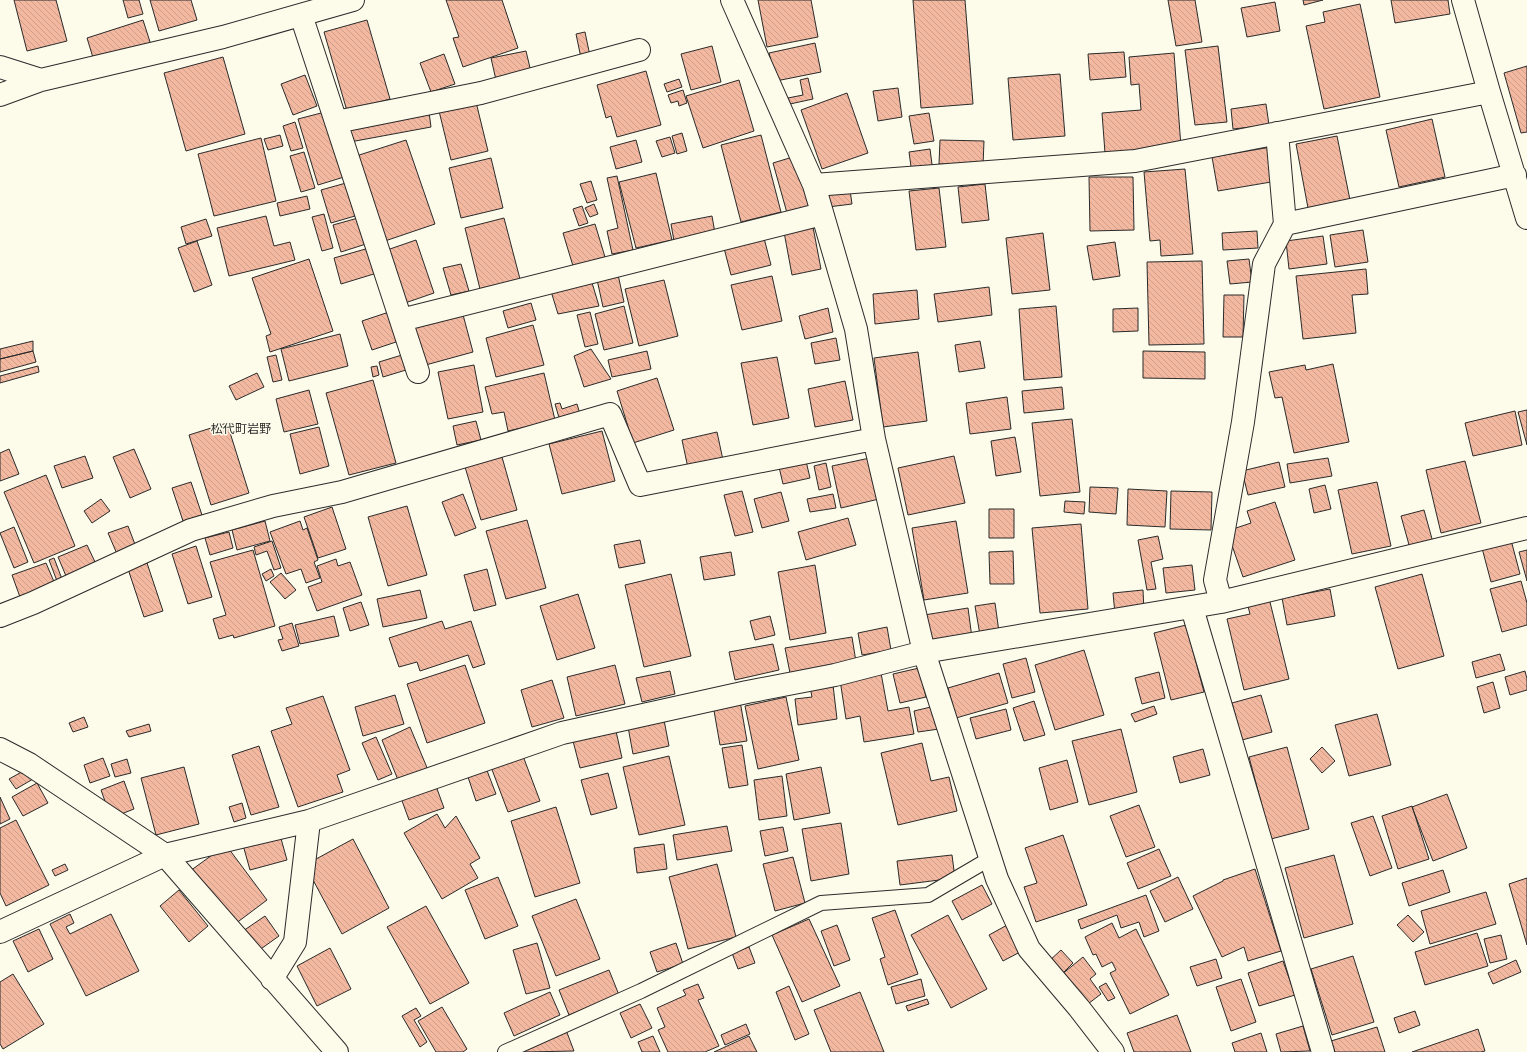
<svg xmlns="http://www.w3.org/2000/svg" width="1527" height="1052" font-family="'PT Sans','Noto Sans JP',sans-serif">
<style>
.building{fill:url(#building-back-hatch);stroke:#2b2b2b}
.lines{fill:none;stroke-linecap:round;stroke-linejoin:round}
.lane-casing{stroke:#2b2b2b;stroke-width:16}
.street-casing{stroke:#2b2b2b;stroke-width:24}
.lane{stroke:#fdfbea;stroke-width:14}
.street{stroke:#fdfbea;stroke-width:22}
.labels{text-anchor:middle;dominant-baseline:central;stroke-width:3;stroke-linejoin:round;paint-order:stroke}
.quarter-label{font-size:12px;fill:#2b2b2b;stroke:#fdfbea}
</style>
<defs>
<pattern id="building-back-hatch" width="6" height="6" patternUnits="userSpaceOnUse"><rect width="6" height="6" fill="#f2b8a0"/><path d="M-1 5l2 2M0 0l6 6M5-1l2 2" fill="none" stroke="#d09e8a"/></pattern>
</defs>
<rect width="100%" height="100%" fill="#fdfbea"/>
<path class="building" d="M14,0h42l11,41 -40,10z
M123,0h16l4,14 -15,4z
M150,0h41l6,20 -38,11z
M446,0h56l16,48 -55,19 -10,-29 6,-1z
M758,0h53l7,37 -51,10z
M913,0h52l8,104 -52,4z
M1168,0h27l7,42 -26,4z
M1303,0h20l-19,5z
M1391,0h57l2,14 -55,9z
M1275,2l5,29 -33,6 -6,-29z
M1360,4l20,93 -56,12 -18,-83 19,-4 -2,-10z
M143,20l8,25 -56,19 -8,-26z
M367,20l23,79 -43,12 -23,-79z
M585,32l5,24 -9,2 -5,-24z
M815,43l6,29 -45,9 -7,-28z
M712,46l9,36 -30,8 -10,-36z
M1218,46l9,76 -32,3 -10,-75z
M526,51l5,21 -35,8 -5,-22z
M1124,52l2,25 -36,3 -2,-26z
M1174,53l7,94 -76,6 -3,-40 39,-3 -2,-26 -8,1 -2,-28z
M444,54l11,30 -24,8 -11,-29z
M223,57l22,77 -59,17 -22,-78z
M1527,66v66l-6,1 -17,-60z
M646,71l15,54 -44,12 -6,-21 -5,2 -9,-33z
M1060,74l5,62 -52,4 -5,-62z
M305,75l12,31 -24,9 -12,-31z
M808,78l5,21 -23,5 -2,-6 15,-3 -3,-15z
M679,79l3,8 -15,5 -3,-8z
M739,80l15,51 -51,17 -17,-52z
M898,88l4,29 -24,4 -5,-30z
M683,90l4,13 -8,3 -1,-5 -7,2 -3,-8z
M847,93l21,60 -46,16 -21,-59z
M476,102l12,49 -37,9 -12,-49z
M1266,104l3,21 -36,4 -2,-20z
M325,112l19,65 -26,8 -20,-66z
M429,112l2,15 -81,15 -3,-14z
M929,113l5,28 -20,3 -5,-28z
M1432,119l13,58 -46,10 -13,-57z
M295,122l8,26 -12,3 -8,-25z
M682,133l5,18 -10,3 -5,-18z
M280,135l3,11 -15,4 -4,-11z
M761,135l20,77 -40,10 -20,-77z
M1337,136l13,64 -42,8 -12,-64z
M670,137l5,16 -13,4 -6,-16z
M261,138l15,63 -62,15 -16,-62z
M406,140l29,84 -53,18 -29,-85z
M636,140l6,22 -26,7 -6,-22z
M940,140l44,1 -1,24 -44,-1z
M1271,147l6,34 -59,10 -6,-34z
M930,149l3,23 -21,2 -3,-22z
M304,152l11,36 -14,4 -11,-36z
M796,156l13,51 -22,6 -14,-50z
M491,158l12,50 -42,10 -12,-50z
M1185,169l8,85 -32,2 -1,-16 -10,1 -6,-69z
M656,173l16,67 -36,8 -17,-66z
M617,176l16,74 -21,4 -5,-23 11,-3 -11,-50z
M1089,177h44l1,53 -44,1z
M591,181l6,19 -10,3 -7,-19z
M346,183l9,33 -24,7 -10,-33z
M985,184l4,36 -27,3 -4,-36z
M939,188l7,59 -30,3 -7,-59z
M850,190l2,14 -24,3 -1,-14z
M307,196l3,13 -30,7 -3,-13z
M594,204l4,10 -8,3 -5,-9z
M582,206l6,17 -9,3 -6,-17z
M324,214l9,34 -11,3 -10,-34z
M266,216l8,30 16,-4 5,18 -66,16 -12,-48z
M712,216l3,17 -41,8 -3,-17z
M358,218l8,26 -25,8 -8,-27z
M504,218l16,61 -40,10 -15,-61z
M206,219l6,17 -26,8 -5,-17z
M595,224l10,33 -32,9 -10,-33z
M813,227l8,42 -29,6 -8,-43z
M1363,230l5,32 -33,5 -5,-32z
M1257,231l1,17 -35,2 -1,-17z
M1043,233l7,57 -38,4 -6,-56z
M1323,236l4,28 -38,5 -3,-28z
M764,238l7,27 -40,10 -7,-27z
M416,240l18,53 -29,10 -18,-53z
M197,241l15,44 -18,7 -16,-44z
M1115,242l5,34 -27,4 -6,-34z
M369,248l8,25 -36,11 -7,-26z
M309,259l24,72 -63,21 -4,-16 5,-2 -19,-56z
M1249,259l3,23 -22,2 -3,-23z
M1202,261l2,83 -55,1 -2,-83z
M461,264l8,27 -18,4 -8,-27z
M1366,269l2,25 -16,1 4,38 -53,6 -7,-63z
M617,270l7,32 -21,5 -7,-32z
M590,276l9,30 -41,8 -8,-26z
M772,276l10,45 -40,9 -11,-45z
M664,280l14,56 -39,10 -14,-57z
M989,287l3,28 -54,7 -4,-28z
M917,290l2,29 -44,5 -2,-30z
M1224,295h20l-1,42h-20z
M531,303l5,17 -28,8 -5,-17z
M624,306l9,37 -29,7 -9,-36z
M1056,306l6,71 -38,3 -5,-71z
M828,308l5,24 -28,7 -6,-23z
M1138,308v23l-25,1v-23z
M462,311l11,41 -51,14 -11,-41z
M389,312l10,29 -27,9 -10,-29z
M590,312l8,32 -13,3 -8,-32z
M533,325l11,40 -48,12 -10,-39z
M340,334l8,32 -59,15 -8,-32z
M836,338l4,22 -25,4 -4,-21z
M33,341v10l-33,8v-10z
M980,341l5,27 -26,4 -4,-27z
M591,349l20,30 -27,8 -10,-31z
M33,351l3,11 -36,10v-13z
M647,351l4,18 -39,8 -4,-17z
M1143,351l62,1v27l-62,-1z
M918,352l9,69 -44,6 -9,-69z
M276,355l6,25 -9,2 -6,-25z
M402,355l4,15 -23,7 -4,-15z
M777,357l12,61 -36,7 -12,-62z
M1333,364l16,78 -55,11 -12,-56 -7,1 -6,-26 36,-7 1,5z
M474,365l9,47 -35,7 -10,-47z
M38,366l1,6 -39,11v-7z
M377,366l2,9 -6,2 -2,-10z
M257,373l7,14 -28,13 -7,-14z
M544,373l11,47 -47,11 -4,-19 -12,2 -7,-27z
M657,378l17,52 -41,13 -16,-52z
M373,380l23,83 -47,12 -23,-82z
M845,381l8,39 -38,7 -7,-38z
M1062,387l2,22 -40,4 -2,-22z
M309,390l9,34 -34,8 -8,-33z
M1007,397l4,32 -41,5 -4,-31z
M560,403l2,6 15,-5 3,10 -20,7 -5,-17z
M1527,410v35l-9,-33z
M1515,411l7,34 -49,11 -8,-33z
M1072,419l8,73 -40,4 -8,-73z
M476,421l5,19 -24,5 -4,-19z
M227,423l22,70 -38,12 -22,-70z
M319,427l10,39 -29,8 -10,-40z
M602,431l13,50 -53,13 -13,-50z
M717,432l6,28 -35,8 -6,-28z
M1015,437l6,35 -25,4 -5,-35z
M9,449l10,25 -19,7v-28z
M134,449l17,40 -21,9 -17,-41z
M85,456l8,22 -31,10 -8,-22z
M954,456l11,47 -57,12 -10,-47z
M502,457l15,53 -36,10 -16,-53z
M870,458l9,41 -38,9 -9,-42z
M1328,458l4,18 -42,7 -3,-19z
M806,461l4,17 -27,6 -4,-17z
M1465,461l16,62 -40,10 -15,-63z
M1279,462l6,25 -37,8 -6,-24z
M826,463l5,24 -12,3 -5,-24z
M46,475l29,71 -41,17 -30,-71z
M191,482l11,33 -19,6 -11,-33z
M1377,482l14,64 -39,8 -14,-64z
M1325,485l6,24 -17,4 -5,-24z
M1090,487l28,1 -2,26 -27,-2z
M1128,489l39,2 -2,36 -38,-2z
M742,491l11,41 -18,4 -11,-41z
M1171,491l41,1 -1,38 -41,-1z
M781,492l8,29 -27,7 -8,-29z
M463,494l13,34 -21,8 -13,-34z
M833,494l3,14 -26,4 -3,-13z
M101,499l9,12 -18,12 -8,-12z
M1065,501l20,1 -1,12 -20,-2z
M1275,502l20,58 -52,17 -16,-46 24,-8 -4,-12z
M407,506l20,69 -39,11 -20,-69z
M332,507l14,42 -28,9 -14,-41z
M989,509h25v29h-25z
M1424,510l10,36 -23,6 -10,-36z
M848,518l8,27 -50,15 -8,-28z
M527,520l19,68 -40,11 -20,-68z
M265,521l5,20 -33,9 -5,-20z
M300,521l3,9 4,-2 11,32 -4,2 6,16 -14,5 -5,-14 -15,5 -16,-42z
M956,521l12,72 -44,7 -12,-72z
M1081,524l7,85 -48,4 -8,-85z
M128,526l8,21 -19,7 -9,-21z
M14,527l14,35 -14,6 -14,-35z
M229,532l4,16 -23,7 -5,-17z
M1158,536l5,23 -12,3 5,27 -9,1 -9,-50z
M640,540l5,23 -26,5 -5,-23z
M1511,540l9,34 -29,8 -9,-34z
M272,541l9,27 -7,2 -7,-19 -11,4 -2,-8z
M87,545l9,19 -30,12 -8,-19z
M196,546l16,51 -24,7 -16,-50z
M253,550l22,76 -41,12 -1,-3 -14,4 -6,-20 13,-4 -16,-53z
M1527,550v31l-8,-29z
M1013,551l1,33h-24l-1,-32z
M731,552l4,23 -31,5 -4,-23z
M54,558l8,21 -5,2 -8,-21z
M336,559l2,7 12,-4 12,33 -45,16 -9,-24 14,-5 -5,-16z
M46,563l9,21 -35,13 -8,-22z
M147,563l16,48 -19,6 -16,-48z
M815,565l11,68 -36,7 -12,-68z
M1192,565l3,25 -29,3 -3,-25z
M271,569l3,7 -8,5 -4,-7z
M487,569l9,36 -22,6 -10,-36z
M281,573l15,17 -11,9 -15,-17z
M671,574l20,82 -47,11 -19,-82z
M1422,574l22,82 -46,13 -23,-82z
M1521,581l6,22v22l-25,7 -12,-43z
M1330,589l5,27 -48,9 -5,-27z
M420,590l7,28 -44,9 -6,-28z
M1143,590l1,21 -29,3 -2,-21z
M578,594l17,54 -38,12 -17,-54z
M1268,594l21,85 -45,11 -17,-71 23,-5 -4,-15z
M361,602l8,23 -19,6 -7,-23z
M995,603l4,29 -19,3 -5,-29z
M968,608l4,30 -44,6 -4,-29z
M334,616l5,20 -39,8 -5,-19z
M770,616l5,19 -20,5 -5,-19z
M442,621l3,8 26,-8 14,43 -12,4 -5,-13 -48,16 -3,-9 -18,5 -10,-29z
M292,623l7,23 -17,5 -4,-11 5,-1 -4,-12z
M1186,625l18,67 -33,8 -17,-67z
M887,627l4,23 -29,5 -4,-22z
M852,637l4,25 -66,11 -5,-25z
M773,644l6,26 -44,10 -6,-28z
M1084,650l20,65 -49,15 -20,-65z
M1500,654l5,16 -29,8 -4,-16z
M1026,658l9,34 -23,6 -9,-34z
M465,665l20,58 -58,20 -20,-59z
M615,665l10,39 -49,12 -9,-39z
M919,668l7,29 -26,6 -7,-29z
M670,671l5,23 -33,8 -6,-24z
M1525,671l2,8v11l-17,5 -5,-18z
M1159,672l6,26 -23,6 -7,-26z
M881,673l7,38 21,-4 5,27 -50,8 -4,-26 -14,3 -6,-39z
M999,673l9,30 -52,15 -8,-30z
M552,680l12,38 -32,9 -11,-37z
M1493,682l7,26 -16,5 -7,-26z
M833,685l4,34 -39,6 -3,-26 17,-2 -2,-10z
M395,695l9,29 -41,12 -8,-29z
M1261,695l11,37 -30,8 -10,-37z
M323,696l27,74 -13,5 6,17 -45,15 -27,-76 21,-7 -6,-16z
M786,697l13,63 -41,9 -13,-63z
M740,701l7,40 -27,4 -7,-40z
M1034,701l11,34 -21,6 -11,-33z
M935,706l4,23 -21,3 -4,-21z
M1154,706l3,8 -22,8 -4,-8z
M1006,709l5,21 -35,9 -6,-21z
M1377,714l14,51 -42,11 -14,-51z
M84,717l4,10 -15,5 -4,-9z
M664,720l5,26 -36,8 -5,-27z
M149,724l2,7 -22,6 -3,-6z
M410,727l18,43 -30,10 -16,-40z
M1121,729l16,63 -48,13 -17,-64z
M616,731l6,27 -42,10 -7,-27z
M376,737l16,37 -14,6 -16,-37z
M922,743l9,38 18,-4 8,34 -59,14 -17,-72z
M742,745l6,40 -19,3 -7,-40z
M259,746l20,61 -28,8 -19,-60z
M1287,747l22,82 -38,10 -22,-82z
M1322,747l13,14 -13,12 -12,-14z
M1203,749l7,26 -30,8 -7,-26z
M523,756l17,45 -32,11 -17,-45z
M669,756l16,69 -46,10 -16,-68z
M103,758l7,18 -20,7 -6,-18z
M127,759l4,14 -16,4 -4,-13z
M1067,760l11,42 -28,8 -11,-42z
M184,767l15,57 -43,11 -15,-57z
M821,767l9,46 -36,7 -8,-46z
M486,768l10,26 -20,7 -9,-27z
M27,769l6,10 -17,10 -7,-10z
M608,773l9,35 -26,7 -10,-35z
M782,776l5,40 -28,4 -5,-40z
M124,781l10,28 -23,9 -10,-28z
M37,783l11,20 -25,13 -11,-19z
M436,786l8,22 -35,12 -8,-22z
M1447,794l20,54 -34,13 -21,-54z
M0,797l10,22 -10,5z
M242,803l4,15 -12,4 -5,-15z
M1139,805l16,42 -29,10 -16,-41z
M1412,806l17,53 -31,10 -16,-53z
M556,807l24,76 -45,14 -24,-76z
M437,814l8,14 11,-12 24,42 -10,6 8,14 -36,21 -38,-66z
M1373,816l19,52 -22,8 -19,-53z
M16,820l33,65 -43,21 -6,-13v-65z
M841,823l8,51 -38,7 -9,-52z
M727,826l5,25 -55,9 -4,-25z
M783,827l5,24 -23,5 -5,-25z
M280,835l7,25 -37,10 -7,-25z
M1063,835l24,70 -51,17 -12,-35 13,-4 -12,-35z
M353,839l36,69 -47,26 -37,-69z
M664,844l3,25 -30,4 -3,-25z
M226,845l41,55 -36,27 -41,-56z
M1159,849l12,27 -33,13 -11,-26z
M952,855l3,23 -55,7 -3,-24z
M1334,855l19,69 -49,14 -19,-70z
M793,857l12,46 -30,8 -12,-47z
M65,864l3,6 -13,6 -3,-6z
M717,864l19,73 -48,12 -19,-72z
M1255,869l26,82 -33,10 -4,-14 -22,10 -29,-61 30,-15v-1z
M1443,870l7,22 -41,14 -7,-23z
M498,877l20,49 -33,13 -20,-49z
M1178,877l15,32 -28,13 -15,-31z
M1527,878v67l-18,-61z
M982,885l10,19 -30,16 -10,-19z
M179,890l29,36 -19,16 -29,-36z
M1486,892l10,32 -66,20 -9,-33z
M1146,895l13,36 -15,6 -5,-15 -18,6 -4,-13 -36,14 -3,-9z
M576,899l24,60 -44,17 -24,-60z
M426,906l43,77 -39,21 -43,-77z
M895,910l23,64 -30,11 -8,-26 5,-2 -13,-39z
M70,914l4,9 -8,4 4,7 41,-20 28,57 -53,25 -36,-72z
M948,915l39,74 -36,19 -40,-73z
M1408,915l16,17 -11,10 -16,-17z
M265,916l14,20 -21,15 -15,-20z
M809,919l31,67 -38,16 -30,-67z
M1112,923l7,15 17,-9 33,66 -39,19 -20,-41 6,-3 -4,-8 -10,5 -6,-13 -3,1 -8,-18z
M1009,924l13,27 -19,10 -14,-26z
M837,925l13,35 -16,6 -13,-35z
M39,929l14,30 -25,13 -15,-31z
M1477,933l11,33 -63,19 -10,-33z
M1501,935l6,24 -17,4 -6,-24z
M537,943l13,45 -24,6 -13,-44z
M676,943l7,21 -26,8 -7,-20z
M749,947l6,16 -17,6 -6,-16z
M330,948l21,41 -34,17 -20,-40z
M1061,950l12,13 -12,12 -13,-13z
M1353,956l21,66 -42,13 -21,-66z
M1083,957l13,17 -6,5 11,15 -17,13 -23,-32z
M1216,959l6,19 -25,8 -7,-19z
M1516,960l5,12 -28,12 -5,-11z
M1283,961l12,34 -36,11 -11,-33z
M609,970l10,25 -50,20 -10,-25z
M13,974l31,50 -41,25 -3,-5v-62z
M921,979l4,17 -29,8 -5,-17z
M1241,979l15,43 -25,9 -15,-44z
M1106,983l9,15 -7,3 -9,-14z
M698,984l6,14 -6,2 21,46 -14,6h-37l-10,-22 7,-3 -8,-19 29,-13 -3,-5z
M789,986l20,48 -14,6 -19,-48z
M550,992l10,23 -46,21 -10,-23z
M860,992l24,60h-53l-17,-42z
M927,999l2,5 -21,7 -2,-5z
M640,1004l12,24 -21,10 -11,-25z
M442,1007l25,42 -4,3h-27l-18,-31z
M416,1008l5,8 -7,4 13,22 -7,5 -18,-31z
M1415,1011l5,14 -21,8 -5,-15z
M1177,1015l14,37h-57l-7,-19z
M746,1024l4,10 -25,11 -4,-10z
M1303,1026l7,25 -29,1 -5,-18z
M1377,1027l8,25h-50l-4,-11z
M1478,1029l7,22 -4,1h-69z
M566,1030l8,21 -48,1 -2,-6z
M1261,1033l6,19h-32l-3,-9z
M653,1036l7,16h-18l-4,-10z
M749,1036l8,16h-43z"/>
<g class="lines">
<g class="lane-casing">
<path id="lane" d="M505,1052l136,-61 180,-88 107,-8 63,-37"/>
</g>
<g class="street-casing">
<path id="street" d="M732,0l82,185 42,144 18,110 50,213 73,227 32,70 50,59 34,44
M1463,0l26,92 38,126
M301,15l117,357
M0,67l41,13
M0,95l41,-15 182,-43 130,-37
M336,122l145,-29 158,-43
M1277,133l8,91
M814,185l321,-24 354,-69
M401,320l421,-106
M1221,602l-6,-22 28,-158 21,-158 21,-40 230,-49
M1192,608l131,444
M0,616l33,-13 158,-73 82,-24 69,-14 268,-78 30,71 234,-46
M0,749l29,15 136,91 172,197
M0,932l165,-77 144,-34 253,-88 185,-41 88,-17 89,-23 297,-50 306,-74
M272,979l23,-37 14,-121"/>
</g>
<use href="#lane" class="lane"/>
<use href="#street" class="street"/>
</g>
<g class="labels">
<g class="quarter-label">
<text x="241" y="428">松代町岩野</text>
</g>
</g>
</svg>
